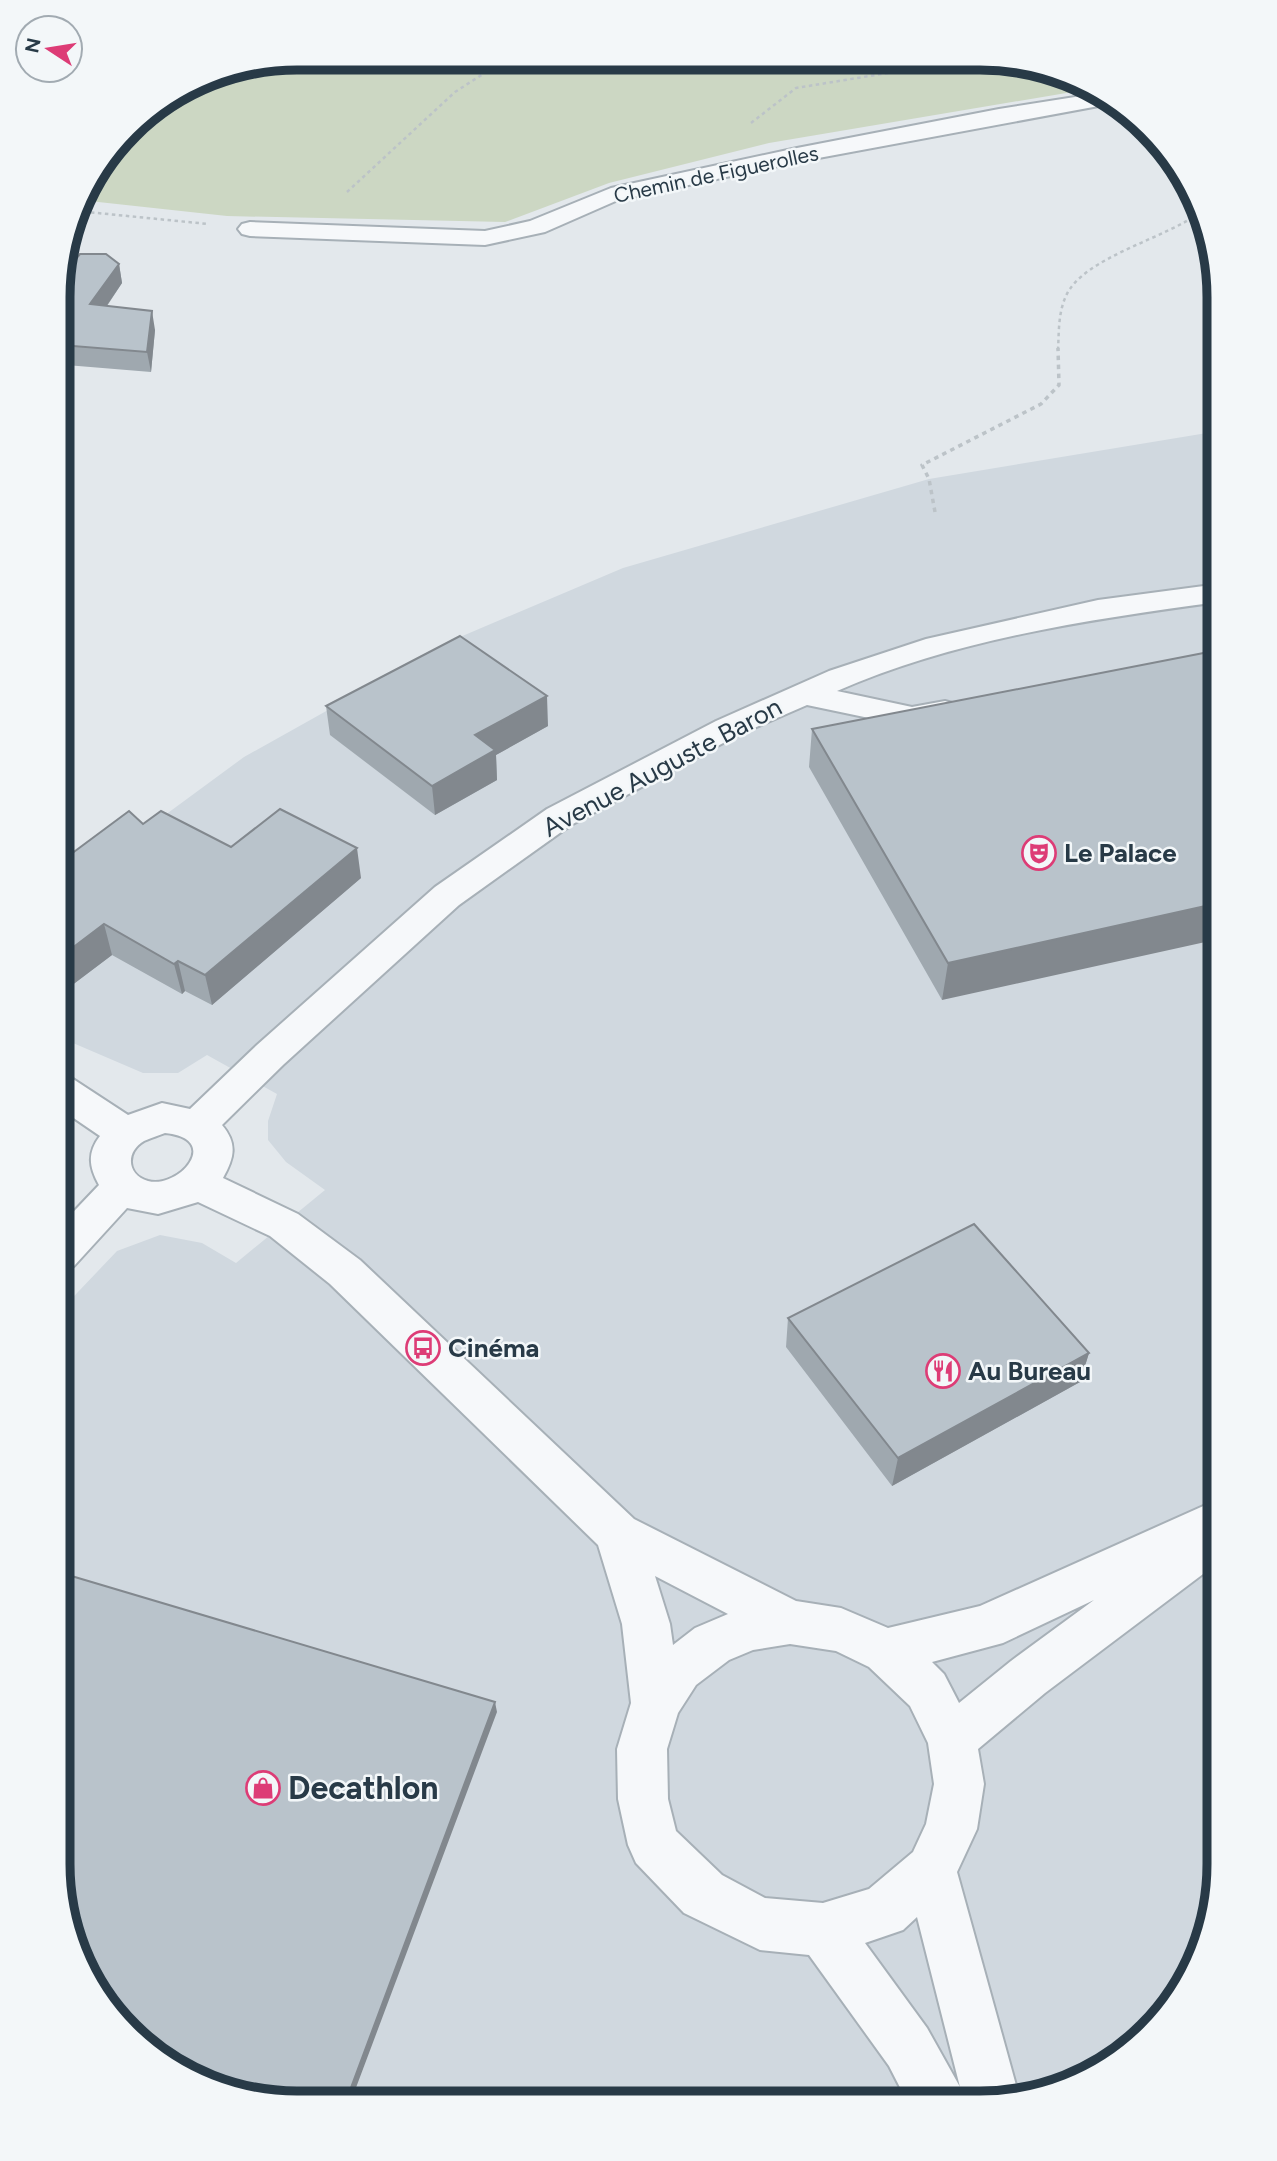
<svg xmlns="http://www.w3.org/2000/svg" width="1277" height="2161" font-family="Figtree,sans-serif">
<style>
.built{fill:#d0d8df}
.green{fill:#ccd7c3}
.lines{fill:none;stroke-linecap:round;stroke-linejoin:round}
.minor-casing{stroke:#a7b0b7;stroke-width:4}
.path-far1{stroke:#bcc3c8;stroke-width:2.5;stroke-dasharray:3.5 3.5;stroke-linecap:butt}
.path{stroke:#bcc3c8;stroke-width:3.5;stroke-dasharray:4.5 4.5;stroke-linecap:butt}
.minor{fill:#f6f8fa;fill-rule:evenodd}
.wall{fill:#9fa8af}
.shaded-wall{fill:#82888e}
.building{fill:#b9c3cb;stroke:#82888e;stroke-width:2}
.labels{text-anchor:middle;dominant-baseline:central;stroke-width:5;stroke-linejoin:round;paint-order:stroke}
.far-street-label{font-size:21px;fill:#283a47;stroke:#f3f7f9}
.street-label{font-size:26px;fill:#283a47;stroke:#f3f7f9}
.poi-label{font-size:26px;font-weight:bold;fill:#283a47;stroke:#f3f7f9;text-anchor:start}
.near-poi-label{font-size:32px;font-weight:bold;fill:#283a47;stroke:#f3f7f9;text-anchor:start}
.rim{fill:none;stroke:#283a47;stroke-width:9}
</style>
<rect width="100%" height="100%" fill="#e3e8ec"/>
<path class="built" d="M1219,431v1449l-18,75 -31,54 -99,76 -91,18 -713,-2 -116,-48 -93,-189v-551l59,-62 43,-16 42,8 34,20 89,-73 -39,-28 -18,-22v-19l9,-27 -70,-39 -29,18h-35l-84,-36v-144l185,-136 209,-117 170,-72 306,-89z"/>
<path class="green" d="M297,58l714,2 73,30 -315,53 -160,40 -104,39 -278,-6 -147,-16 3,-9 56,-74 67,-41z"/>
<g class="lines">
<g class="minor-casing">
<path id="minor" d="M1094,94l21,9 -318,59 -179,38 -73,32 -60,13 -235,-9 -8,-2 -4,-5 4,-5 8,-2 235,9 45,-10 81,-33 186,-40 202,-39z
M1219,584v18c-127,17 -264,37 -382,89l75,16 33,-6 11,3 5,7 -5,7 -44,9 -105,-22 -69,30 -167,90 -112,80 -176,160 -61,60c16,19 12,33 1,53l75,36 62,46 274,259 162,82 45,7 47,20 92,-22 239,-107v63l-174,131 -67,56 6,35 -7,45 -20,43 62,224 -39,7h-72l-19,-37 -80,-111 -49,-5 -76,-37 -48,-50 -8,-18 -10,-46 -1,-50 14,-46 -9,-79 -24,-79 -268,-261 -60,-48 -72,-34 -40,12 -31,-6 -53,58 -16,4 1,-43 40,-42c-10,-18 -12,-32 1,-49l-41,-28v-33l14,4 55,36 34,-12 28,6 67,-64 178,-158 112,-78 169,-88 113,-50 97,-32 172,-39zM165,1133c58,6 14,56 -17,48 -21,-6 -23,-29 -4,-40 6,-3 14,-5 21,-8zM655,1576l73,38 -33,14 -22,17 -3,-21zM1094,1600l-83,61 -52,42 -15,-29 -12,-12 71,-19zM790,1644l46,7 33,16 41,39 18,37 6,41 -8,40 -13,28 -44,37 -46,14 -58,-5 -43,-23 -46,-44 -8,-32 -1,-50 11,-36 18,-28 33,-25 24,-10zM917,1917l43,170 -33,-59 -62,-85 38,-13z"/>
</g>
<path class="path-far1" d="M751,123l45,-35 98,-16 118,-1
M347,192l108,-100 53,-34
M77,211l131,13
M1058,350c1,-17 0,-37 8,-54 17,-39 102,-58 136,-85"/>
<path class="path" d="M935,512l-6,-33 -7,-14 119,-61 18,-19 -1,-37"/>
<use href="#minor" class="minor"/>
</g>
<path class="wall" d="M119,264l3,19 -15,23 48,24 -4,42 -85,-7 -6,8v-95z
M1219,650l-277,350 -133,-233 3,-38z
M326,706l222,20 -52,29 1,25 -62,35 -105,-80z
M143,824l88,23 130,31 -149,127 -27,-14 -3,3 -70,-39 -53,40v-132z
M788,1318l301,35 -9,29 -188,104 -106,-139z"/>
<path class="shaded-wall" d="M119,264l3,19 -27,40 -5,-19z
M152,311l3,19 -4,42 -4,-20z
M61,345l5,20 -6,8v-26z
M547,696l1,30 -52,29 1,25 -62,35 -3,-29 43,-51z
M357,848l4,30 -149,127 -7,-30z
M1219,903v36l-277,61 6,-37z
M104,924l8,31 -53,40v-37z
M178,961l7,30 -3,3 -8,-30z
M1089,1353l-9,29 -188,104 6,-28z
M495,1702l2,10 -146,389h-5z"/>
<path class="building" d="M80,254h26l13,10 -29,40 62,7 -5,41 -86,-7 -1,2v-69z
M460,636l87,60 -72,39 20,15 -63,36 -106,-80z
M1219,650v253l-271,60 -136,-234z
M280,809l77,39 -152,127 -27,-14 -4,3 -70,-40 -45,34v-95l70,-52 14,13 18,-13 70,36z
M974,1224l115,129 -191,105 -110,-140z
M58,1572l437,130 -149,399h-79l-116,-48 -75,-98 -18,-91z"/>
<defs>
<g id="theatre-ring" transform="scale(1.75)"><circle r="9.5" fill="#f3f7f9" stroke="#dd3c76" stroke-width="1.5"/><path d="M-5-5.5Q0-4 5-5.5V0Q5 5 0 6Q-5 5-5 0ZM-3.3-2.5H-1v1.5H-3.3ZM1-2.5H3.3v1.5H1ZM-2.8 1Q0 5.5 2.8 1Z" fill="#dd3c76"/></g>
<g id="bus-ring" transform="scale(1.75)"><circle r="9.5" fill="#f3f7f9" stroke="#dd3c76" stroke-width="1.5"/><path d="M-5-6H5V4H4V6H2V4H-2V6H-4V4H-5ZM-3.5-4V0h7V-4ZM-3.5 1.2v1.5H-2V1.2ZM2 1.2v1.5H3.5V1.2Z" fill="#dd3c76"/></g>
<g id="restaurant-ring" transform="scale(1.75)"><circle r="9.5" fill="#f3f7f9" stroke="#dd3c76" stroke-width="1.5"/><path d="M-5-6h1v4h1v-4h1v4h1v-4h1v5L-1.5 .5V6h-2V.5L-5-1ZM5-6V6H3V1.5H1.5Q1.5-4 5-6Z" fill="#dd3c76"/></g>
<g id="shop-ring" transform="scale(1.75)"><circle r="9.5" fill="#f3f7f9" stroke="#dd3c76" stroke-width="1.5"/><path d="M-5-2.5h2.3a2.7 3.5 0 0 1 5.4 0H5L5.5 6h-11ZM-1.5-2.5h3a1.5 2.3 0 0 0-3 0Z" fill="#dd3c76"/></g>
</defs>
<g fill-rule="evenodd">
<use href="#theatre-ring" x="1039" y="853"/>
<use href="#bus-ring" x="423" y="1348"/>
<use href="#restaurant-ring" x="943" y="1371"/>
<use href="#shop-ring" x="263" y="1788"/>
</g>
<g class="labels">
<g class="far-street-label">
<text transform="translate(716 174) rotate(-12)">Chemin de Figuerolles</text>
</g>
<g class="street-label">
<text transform="translate(662 767) rotate(-28)">Avenue Auguste Baron</text>
</g>
<g class="poi-label">
<text x="1064" y="853">Le Palace</text>
<text x="448" y="1348">Cinéma</text>
<text x="968" y="1371">Au Bureau</text>
</g>
<g class="near-poi-label">
<text x="288" y="1788">Decathlon</text>
</g>
</g>
<path d="M0 0H1277V2161H0ZM297 70H980A227 227 0 0 1 1207 297V1864A227 227 0 0 1 980 2091H297A227 227 0 0 1 70 1864V297A227 227 0 0 1 297 70Z" fill="#f3f7f9" fill-rule="evenodd"/>
<path class="rim" d="M297 70H980A227 227 0 0 1 1207 297V1864A227 227 0 0 1 980 2091H297A227 227 0 0 1 70 1864V297A227 227 0 0 1 297 70Z"/>
<g transform="translate(49 49) rotate(282)"><circle r="33" fill="#f3f7f9" stroke="#a2abb2" stroke-width="2"/>
<path d="M0-5L12 26L0 18L-12 26Z" fill="#dd3c76"/>
<text y="-10" font-size="19" font-weight="bold" text-anchor="middle" fill="#283a47">N</text>
</g>
</svg>
